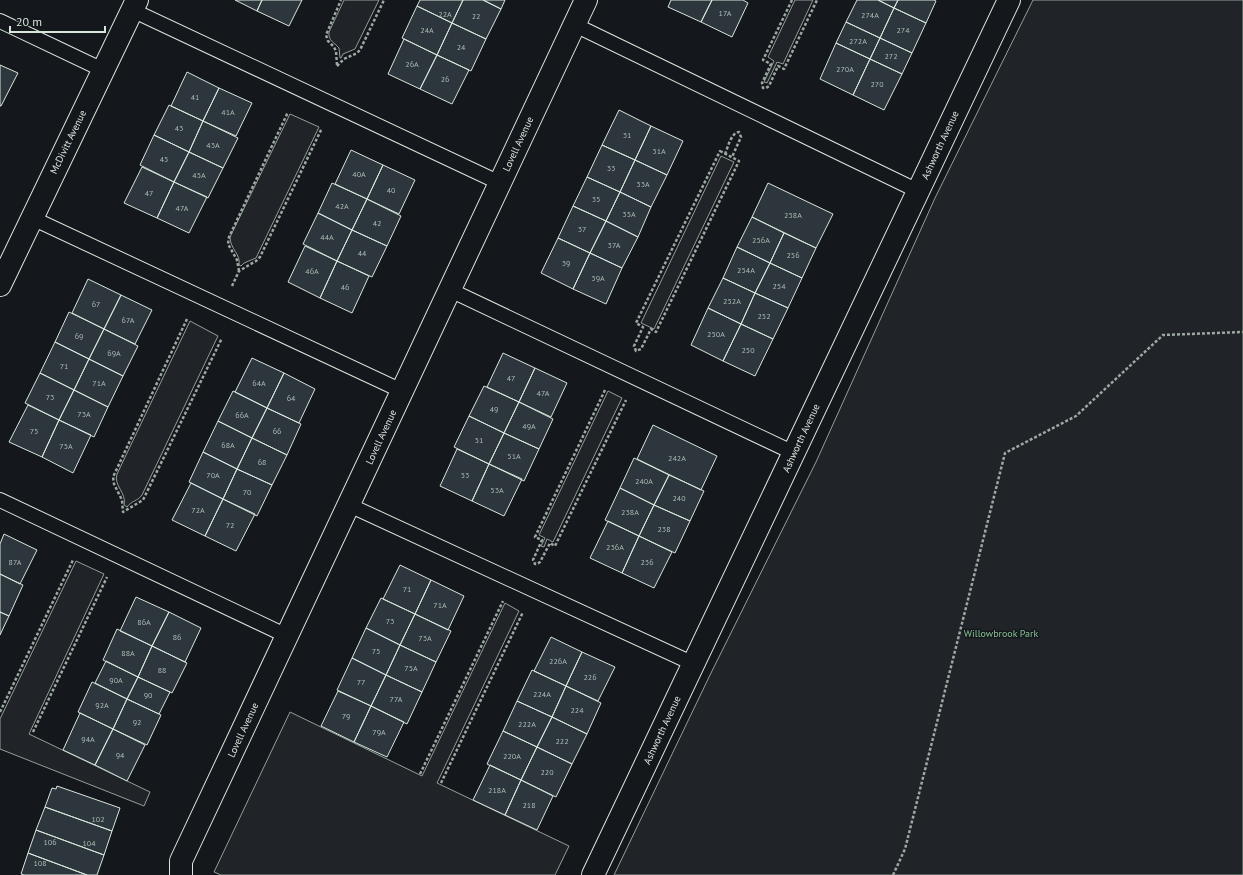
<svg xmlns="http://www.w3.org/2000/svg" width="1243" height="875" font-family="'PT Sans',sans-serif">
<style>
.green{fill:#202428;stroke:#939e99}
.building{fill:#2c363c;stroke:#d8e6dc}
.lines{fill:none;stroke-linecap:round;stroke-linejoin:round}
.service-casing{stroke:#d8e6dc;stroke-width:16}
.minor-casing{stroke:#d8e6dc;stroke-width:24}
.path{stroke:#9da8a2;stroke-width:2.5;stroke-dasharray:3 2;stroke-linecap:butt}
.service{stroke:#14181c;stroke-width:14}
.minor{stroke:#14181c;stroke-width:22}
.labels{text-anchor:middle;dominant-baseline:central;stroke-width:3;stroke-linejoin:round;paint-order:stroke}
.number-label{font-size:8px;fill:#adbab4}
.street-label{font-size:10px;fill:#d8e6dc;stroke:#14181c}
.park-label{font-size:10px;fill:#8ac095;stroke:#14181c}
</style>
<rect width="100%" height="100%" fill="#14181c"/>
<path class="green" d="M344,0h35l-24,49 -12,5 -2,4h-1l-1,-10c-5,-6 -11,-7 -10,-16z
M795,0h18l-30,64 -6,-2 -10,21 -3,-1 10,-21 -6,-4z
M1033,0h210v875h-629l96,-200 106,-213 119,-264z
M290,114l29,13 -63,131 -12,5 -3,3 -2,-1c2,-11 -9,-16 -9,-28z
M721,156l13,6 -80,167 -13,-6z
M190,321l28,15 -76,159c-4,6 -11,6 -15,12l-3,-2c3,-12 -11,-20 -7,-31z
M608,391l14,7 -69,144 -6,-3 -3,8 -3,-1 4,-8 -6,-3z
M76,561l28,13 -75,160 121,58 -6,14 -144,-57v-30z
M505,603l14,8 -82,172 132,63 -14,29h-334l-7,-3 76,-160 132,64z"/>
<path class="building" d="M235,0h27l-5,11z
M262,0h40l-13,26 -32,-15z
M420,0h43l-11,23 -35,-17z
M463,0h20l18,9 -15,30 -34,-16z
M483,0h22l-4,9z
M671,0h41l-11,22 -33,-15z
M712,0h31l5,3 -16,34 -31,-15z
M857,0h21l16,8 -14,30 -34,-16z
M878,0h20l-4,8z
M898,0h36l2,1 -10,22 -32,-15z
M417,6l35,17 -15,32 -35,-17z
M894,8l32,15 -14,30 -32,-15z
M846,22l34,16 -10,21 -34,-16z
M452,23l34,16 -15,32 -34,-16z
M880,38l32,15 -10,21 -32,-15z
M404,39l33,16 -17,34 -32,-15z
M836,43l34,16 -17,36 -33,-16z
M437,55l32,15 -17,34 -32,-15z
M870,59l32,15 -18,36 -31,-15z
M0,65l18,8 -17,33h-1z
M187,72l32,16 -16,33 -32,-15z
M219,88l33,15 -16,33 -33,-15z
M169,105l34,16 -14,31 -35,-17z
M619,110l32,16 -16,34 -33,-15z
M203,121l35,17 -15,30 -34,-16z
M651,126l32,15 -16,34 -32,-15z
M154,135l35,17 -15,30 -34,-17z
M602,145l33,15 -15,32 -33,-15z
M351,150l32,15 -16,34 -32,-15z
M189,152l34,16 -15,30 -34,-16z
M635,160l32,15 -16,32 -31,-15z
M383,165l32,15 -16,34 -32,-15z
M142,167l32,15 -17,36 -33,-15z
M587,177l33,15 -14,29 -33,-15z
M174,182l33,15 -18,36 -32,-15z
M332,183l35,16 -15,31 -34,-17z
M768,183l65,31 -17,34 -64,-31z
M620,192l31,15 -13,30 -32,-16z
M367,199l34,17 -14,30 -35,-16z
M573,206l33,15 -16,32 -32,-15z
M318,213l34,17 -15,31 -34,-17z
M752,217l32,16 -14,30 -33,-16z
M606,221l32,16 -16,31 -32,-15z
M352,230l35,16 -15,31 -35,-16z
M784,233l32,15 -14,30 -32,-15z
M558,238l32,15 -17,36 -32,-16z
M305,246l32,15 -17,37 -32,-16z
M737,247l33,16 -15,30 -32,-15z
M590,253l32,15 -16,36 -33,-15z
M337,261l32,15 -17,37 -32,-15z
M770,263l32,15 -14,30 -33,-15z
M723,278l32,15 -14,31 -33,-16z
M88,279l33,16 -17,34 -32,-16z
M755,293l33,15 -15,31 -32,-15z
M121,295l31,15 -17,34 -31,-15z
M708,308l33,16 -18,37 -32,-16z
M69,312l35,17 -15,30 -34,-17z
M741,324l32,15 -18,37 -32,-15z
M104,329l34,17 -15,30 -34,-17z
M55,342l34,17 -15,31 -34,-17z
M503,353l32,15 -16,34 -32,-15z
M252,358l32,15 -17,35 -32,-16z
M89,359l34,17 -15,31 -34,-17z
M535,368l32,15 -16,34 -32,-15z
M40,373l34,17 -15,30 -34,-17z
M284,373l31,16 -16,34 -32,-15z
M484,386l35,16 -15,31 -35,-17z
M74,390l34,17 -14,30 -35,-17z
M233,391l34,17 -15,30 -34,-17z
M519,402l34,17 -14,30 -35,-16z
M28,405l31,15 -17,37 -33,-15z
M267,408l34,16 -14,31 -35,-17z
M469,416l35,17 -15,31 -35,-17z
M59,420l32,15 -18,38 -31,-16z
M218,421l34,17 -15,31 -34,-17z
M653,425l64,31 -16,34 -64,-31z
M504,433l35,16 -15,32 -35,-17z
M252,438l35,17 -15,30 -35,-16z
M457,449l32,15 -17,37 -32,-15z
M203,452l34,17 -14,30 -34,-17z
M634,458l35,17 -15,30 -34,-17z
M489,464l33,15 -18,37 -32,-15z
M237,469l35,16 -15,31 -34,-17z
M669,475l35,16 -14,30 -36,-16z
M191,483l32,16 -18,37 -33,-16z
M620,488l34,17 -15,31 -34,-16z
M223,499l32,15 -19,37 -31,-15z
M654,505l36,16 -15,32 -36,-17z
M608,521l31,15 -17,37 -32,-15z
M4,534l33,16 -17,34 -20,-10v-30z
M639,536l33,16 -18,36 -32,-15z
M400,565l31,15 -16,34 -32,-15z
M0,574l23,11 -14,31 -9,-4z
M431,580l33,16 -16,34 -33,-16z
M136,597l33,15 -17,34 -32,-15z
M381,598l34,16 -15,31 -34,-17z
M0,612l9,4 -9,19z
M169,612l32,16 -16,34 -33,-16z
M415,614l36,17 -15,31 -36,-17z
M366,628l34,17 -14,30 -34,-17z
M117,629l35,17 -14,31 -35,-17z
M551,637l31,15 -16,34 -32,-15z
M400,645l36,17 -14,30 -36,-17z
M152,646l35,17 -15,30 -34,-16z
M582,652l33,15 -17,34 -32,-15z
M352,658l34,17 -15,31 -34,-16z
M106,661l32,16 -11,22 -32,-16z
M532,670l34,16 -14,31 -35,-16z
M386,675l36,17 -15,32 -36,-18z
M138,677l32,15 -11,22 -32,-15z
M92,682l35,17 -14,30 -35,-17z
M566,686l35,17 -14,31 -35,-17z
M338,691l33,15 -17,36 -33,-16z
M127,699l34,16 -14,30 -34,-16z
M517,701l35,16 -15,30 -34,-16z
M371,706l33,16 -17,35 -33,-15z
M80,713l33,16 -18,36 -32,-15z
M552,717l35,17 -15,30 -35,-17z
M113,729l32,16 -18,36 -32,-16z
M503,731l34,16 -16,33 -34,-16z
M537,747l35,17 -16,33 -35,-17z
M490,765l31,15 -16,35 -32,-15z
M521,780l32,16 -16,34 -32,-15z
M57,786l63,22 -8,23 -67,-24 7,-19 4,1z
M45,807l67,24 -8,24 -68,-25z
M36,830l68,25 -7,20h-10l-59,-22z
M28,853l59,22h-63l-3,-1z"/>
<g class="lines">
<g class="service-casing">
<path id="service" d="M132,10l368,173
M0,21l103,49
M575,25l343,166
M32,218l370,173
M450,290l344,163
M0,500l287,136
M349,505l345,159"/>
</g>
<g class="minor-casing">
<path id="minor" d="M0,285l137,-285
M181,875v-14l405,-861
M593,875l416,-875"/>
</g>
<path class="path" d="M792,0l-29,60 8,4 -9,19 1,5h3l3,-2 9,-20 6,3 33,-69
M337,65l-1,-14 -2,-4 -6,-6 -2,-6 15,-35
M337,66l7,-7 13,-6 3,-3 24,-50
M720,151l19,10 -83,171 -5,-3 -10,20 -5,2 -2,-5 9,-19 -7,-4z
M725,154c3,-7 6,-21 14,-22l2,5 -9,20
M239,271l-2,-11 -9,-16 1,-7 59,-125
M232,286l7,-15 17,-10 4,-4 62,-129
M187,319l-74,158 1,7 8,16 1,12 20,-12 79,-162
M605,390l-70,147 7,3 -9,20 2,4h2l3,-2 10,-19 5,3 71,-146
M0,712l73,-152
M33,732l74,-155
M420,774l83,-173
M441,783l82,-171
M893,875l12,-26 100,-396 71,-37 87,-81 80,-3"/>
<use href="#service" class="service"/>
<use href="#minor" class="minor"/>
</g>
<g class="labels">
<g class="number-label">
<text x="725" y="13">17A</text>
<text x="445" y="14">22A</text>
<text x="870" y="15">274A</text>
<text x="476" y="16">22</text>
<text x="427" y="30">24A</text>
<text x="903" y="30">274</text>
<text x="858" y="41">272A</text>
<text x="461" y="47">24</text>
<text x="891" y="56">272</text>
<text x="412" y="64">26A</text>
<text x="845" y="69">270A</text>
<text x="445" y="79">26</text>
<text x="877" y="84">270</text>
<text x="195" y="97">41</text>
<text x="228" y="112">41A</text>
<text x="179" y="128">43</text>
<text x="627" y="135">31</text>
<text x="213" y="145">43A</text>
<text x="659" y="151">31A</text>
<text x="164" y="159">45</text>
<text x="611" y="168">33</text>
<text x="359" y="174">40A</text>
<text x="199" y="175">45A</text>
<text x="643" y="184">33A</text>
<text x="391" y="190">40</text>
<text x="149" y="193">47</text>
<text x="596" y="199">35</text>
<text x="342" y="206">42A</text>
<text x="182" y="208">47A</text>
<text x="629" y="214">35A</text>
<text x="793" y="215">258A</text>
<text x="377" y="223">42</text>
<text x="582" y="229">37</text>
<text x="327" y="237">44A</text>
<text x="761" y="240">256A</text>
<text x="614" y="245">37A</text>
<text x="362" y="253">44</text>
<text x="793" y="255">256</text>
<text x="566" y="263">39</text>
<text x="746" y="270">254A</text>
<text x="312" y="271">46A</text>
<text x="598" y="278">39A</text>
<text x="779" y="286">254</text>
<text x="345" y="287">46</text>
<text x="732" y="301">252A</text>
<text x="96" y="304">67</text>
<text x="764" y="316">252</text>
<text x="128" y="320">67A</text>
<text x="716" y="334">250A</text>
<text x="79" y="336">69</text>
<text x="748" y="350">250</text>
<text x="114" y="353">69A</text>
<text x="64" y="366">71</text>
<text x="511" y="378">47</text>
<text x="99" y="383">71A</text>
<text x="259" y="383">64A</text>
<text x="543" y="393">47A</text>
<text x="50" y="397">73</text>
<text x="291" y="398">64</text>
<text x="494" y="409">49</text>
<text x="84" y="414">73A</text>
<text x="242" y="415">66A</text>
<text x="529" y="426">49A</text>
<text x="34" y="431">75</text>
<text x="277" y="431">66</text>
<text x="479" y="440">51</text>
<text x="228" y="445">68A</text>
<text x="66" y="446">75A</text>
<text x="514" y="456">51A</text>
<text x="677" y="458">242A</text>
<text x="262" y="462">68</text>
<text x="213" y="475">70A</text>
<text x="465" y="475">53</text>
<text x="644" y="481">240A</text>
<text x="497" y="490">53A</text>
<text x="247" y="492">70</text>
<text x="679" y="498">240</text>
<text x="198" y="510">72A</text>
<text x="630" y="512">238A</text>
<text x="230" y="525">72</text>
<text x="664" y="529">238</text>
<text x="615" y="547">236A</text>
<text x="15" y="562">87A</text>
<text x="647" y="562">236</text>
<text x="407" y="589">71</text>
<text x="440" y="605">71A</text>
<text x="390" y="621">73</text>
<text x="144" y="622">86A</text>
<text x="177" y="637">86</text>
<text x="425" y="638">73A</text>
<text x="376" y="651">75</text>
<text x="128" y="653">88A</text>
<text x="558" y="661">226A</text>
<text x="411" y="668">75A</text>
<text x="162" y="670">88</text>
<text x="590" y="677">226</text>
<text x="116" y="680">90A</text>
<text x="361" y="682">77</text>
<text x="542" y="694">224A</text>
<text x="148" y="695">90</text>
<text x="396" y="699">77A</text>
<text x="102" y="705">92A</text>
<text x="577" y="710">224</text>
<text x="346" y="716">79</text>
<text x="137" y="722">92</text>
<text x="527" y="724">222A</text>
<text x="379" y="732">79A</text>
<text x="88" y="739">94A</text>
<text x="562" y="741">222</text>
<text x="120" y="755">94</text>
<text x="512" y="756">220A</text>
<text x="547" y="772">220</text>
<text x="497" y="790">218A</text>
<text x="529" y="805">218</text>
<text x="98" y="819">102</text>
<text x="50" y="842">106</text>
<text x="89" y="843">104</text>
<text x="40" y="863">108</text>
</g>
<g class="street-label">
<text transform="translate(68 142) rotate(-64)">McDivitt Avenue</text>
<text transform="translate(518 144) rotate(-65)">Lovell Avenue</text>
<text transform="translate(940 145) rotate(-65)">Ashworth Avenue</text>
<text transform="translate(381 437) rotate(-65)">Lovell Avenue</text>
<text transform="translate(801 438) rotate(-65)">Ashworth Avenue</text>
<text transform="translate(243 730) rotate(-65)">Lovell Avenue</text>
<text transform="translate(662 730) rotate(-65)">Ashworth Avenue</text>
</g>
<g class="park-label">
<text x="1001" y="633">Willowbrook Park</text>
</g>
</g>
<path d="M10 26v6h95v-6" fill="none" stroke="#d8e6dc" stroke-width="2"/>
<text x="16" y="26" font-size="12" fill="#d8e6dc" stroke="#14181c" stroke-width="3" paint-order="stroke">20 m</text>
</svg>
